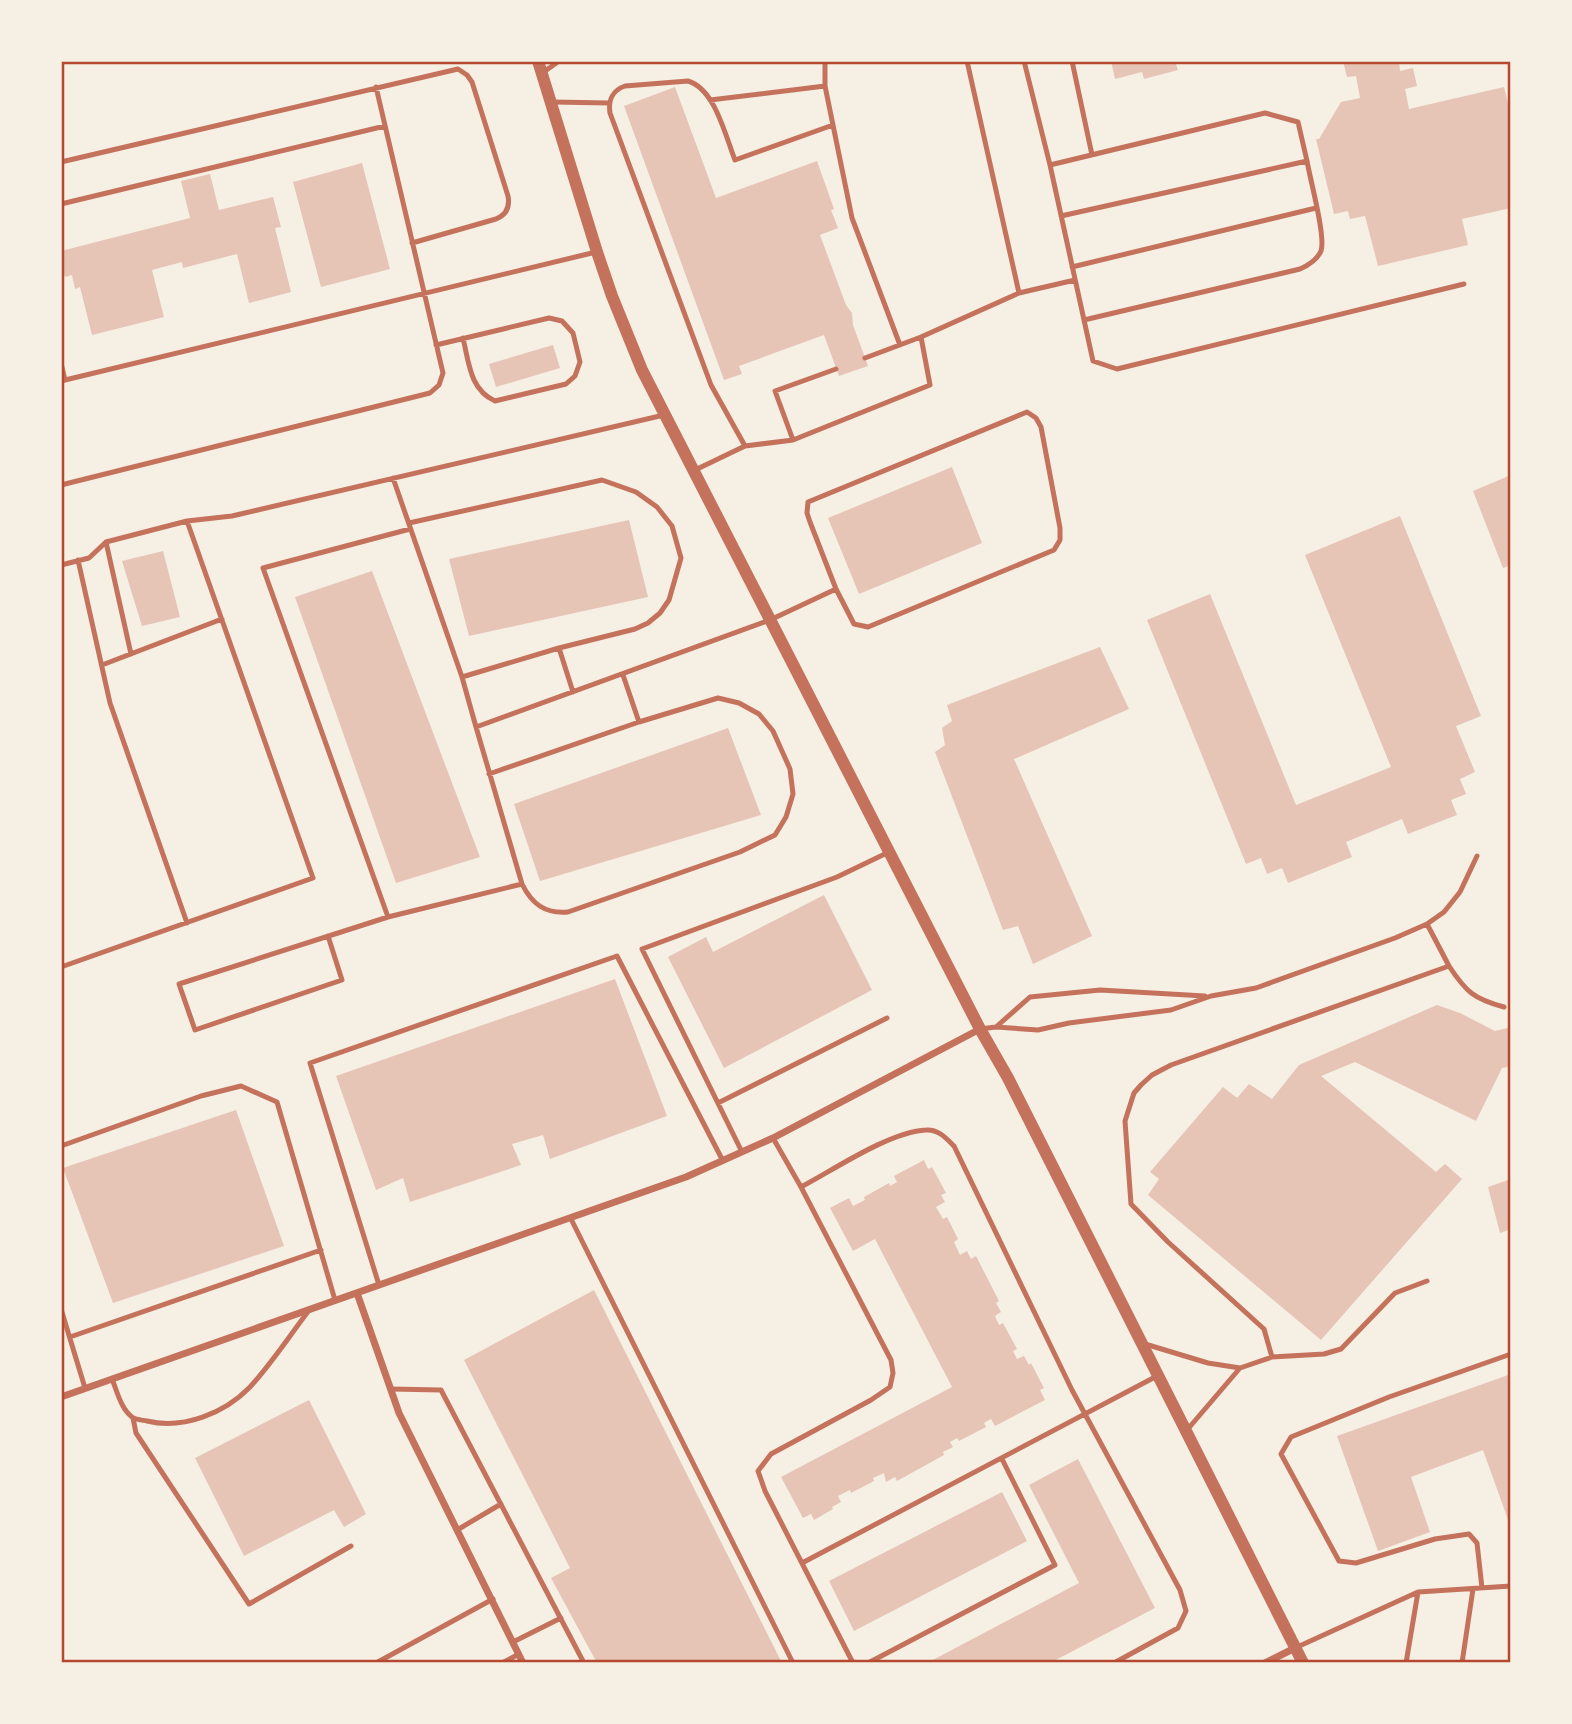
<svg xmlns="http://www.w3.org/2000/svg" width="1572" height="1724" font-family="Raleway,sans-serif">
<style>
.building{fill:#e6c5b7}
.lines{fill:none;stroke-linecap:round;stroke-linejoin:round}
.service{stroke:#c5725c;stroke-width:5}
.minor{stroke:#c5725c;stroke-width:7}
.tertiary{stroke:#c5725c;stroke-width:12}
.neatline{fill:none;stroke:#b5482f;stroke-width:2.5}
</style>
<rect width="100%" height="100%" fill="#f6efe4"/>
<path class="building" d="M1111,61h74v1l-9,2 2,6 -34,9 -2,-7 -27,7z
M1343,61h56l1,10 13,-3 4,18 -12,3 4,20 95,-22 7,28v93l-49,11 6,26 -90,21 -13,-50 -15,3 -2,-8 -14,3 -18,-75h3l22,-37 19,-4 -4,-22 -9,1z
M675,87l41,111 101,-37 17,48 -3,1 7,18 -18,7 26,70 6,8 1,12 15,41 -29,10 -15,-41 -85,31 3,8 -18,6 -100,-274z
M362,163l28,106 -69,18 -28,-105z
M210,174l9,36 54,-13 8,30 -6,1 16,64 -42,11 -12,-49 -54,14 -1,-6 -30,8 12,47 -72,18 -12,-48 -5,2 -3,-14 -7,2 -4,-9v-17l129,-33 -9,-37z
M553,345l7,23 -64,19 -7,-23z
M952,467l30,76 -123,51 -31,-76z
M1511,475v90l-8,3 -30,-77z
M1400,516l81,200 -25,10 19,46 -15,7 6,15 -15,6 6,15 -49,19 -6,-15 -56,23 6,15 -64,26 -6,-15 -15,6 -6,-16 -15,6 -99,-244 63,-26 86,211 95,-38 -86,-212z
M629,520l19,77 -179,39 -20,-77z
M163,551l17,66 -38,9 -20,-65z
M372,571l108,286 -84,26 -101,-286z
M1100,647l29,62 -115,50 78,177 -59,28 -15,-38 -15,4 -68,-178 10,-7 -3,-17 10,-7 -5,-16z
M728,728l33,87 -221,66 -26,-77z
M824,895l48,95 -148,78 -56,-111 38,-20 7,15z
M615,979l52,137 -117,43 -7,-24 -31,9 9,21 -111,37 -7,-24 -27,12 -40,-114z
M1437,1005l23,8 35,18 16,-4v39l-9,2 -26,53 -121,-59 -34,14 115,96 9,-8 17,15 -141,161 -173,-145 11,-16 -9,-7 73,-85 14,11 12,-14 23,15 27,-34z
M236,1110l48,136 -171,57 -50,-135z
M924,1160l4,9 4,-2 14,26 -5,2 4,7 -9,5 7,12 4,-2 11,22 -4,3 6,13 7,-4 4,8 5,-3 23,45 -3,2 5,9 -6,4 4,9 4,-2 14,26 -4,2 4,8 7,-3 5,9 2,-2 13,25 -4,2 5,10 -50,26 -4,-7 -7,4 2,4 -27,14 -2,-3 -7,4 3,5 -10,5 1,3 -47,26 -2,-4 -9,5 -2,-9 -11,5 1,3 -23,12 -1,-3 -12,6 3,6 -9,5 1,2 -19,11 -3,-6 -8,4 -22,-41 171,-90 -77,-148 -22,12 -23,-43 19,-10 4,8 12,-6 -1,-3 25,-14 1,3 7,-4 -3,-6z
M1511,1179v50l-11,4 -12,-46z
M594,1290l188,373h-185l-46,-85 19,-10 -106,-208z
M1511,1374v154l-28,-78 -72,27 19,55 -52,19 -41,-115z
M309,1400l57,114 -22,13 -10,-17 -90,46 -49,-98z
M1078,1459l77,149 -105,55h-123l152,-80 -50,-98z
M1002,1492l25,49 -173,90 -25,-50z"/>
<g class="lines">
<path class="service" d="M1024,61l26,104 43,196 24,8 347,-85
M1072,61l20,94
M541,74l18,-13
M825,86l27,132 48,127
M710,100l115,-14v-25
M553,102l56,1
M61,162l397,-93 9,6 5,7 36,114c2,11 -2,19 -12,23l-84,24
M1050,165l215,-52 33,9 9,39 -246,55
M61,204l324,-78
M1072,267l244,-59
M1019,293l56,-13
M1084,320l216,-51c9,-4 17,-9 21,-18 5,-14 -11,-72 -14,-90
M436,345l113,-27 13,3 11,12 7,29 -5,14 -9,8 -71,17c-25,-11 -26,-38 -32,-63
M865,358l56,-21
M61,363l4,17
M61,381l535,-129
M1027,412l9,6 5,9 19,101v12l-6,10 -186,77 -14,-3 -18,-35 -26,-67 -3,-9 1,-11z
M793,440l-18,-49 61,-22
M745,446l-34,-61 -101,-272c-2,-13 3,-23 15,-27l63,-5c27,8 37,54 47,79l98,-35
M693,471l52,-25 48,-6 137,-55 -9,-48 98,-44 -52,-232
M393,478l69,199 14,50 294,-107 66,-31
M61,485l369,-92 9,-8 4,-12 -67,-286
M409,523l193,-43 34,12 21,15 15,19 9,32 -12,42 -9,13 -12,10 -13,6 -76,19 -97,29
M410,529l-147,39 125,349 134,-33 -46,-157
M106,542l25,112
M78,560l32,143 77,220
M61,565l28,-7 17,-16 81,-21
M559,648l14,44
M102,665l120,-46
M489,774l150,-52 -16,-47
M522,884c10,20 23,30 46,28l172,-60 35,-17 11,-18 7,-23 -3,-25 -17,-38 -14,-17 -20,-11 -21,-5 -79,24
M1427,924l22,42
M328,936l14,44 -147,50 -16,-46 209,-67
M61,967l252,-89 -126,-357 45,-5 432,-101
M996,1027l34,-30 70,-7 105,6
M980,1029l16,-2 42,3 31,-7 102,-13 40,-14 45,-8 139,-50 32,-14 17,-12 16,-20 17,-36
M718,1103l169,-85
M773,1138l28,49 90,173 2,13 -3,14 -19,13 -100,54 -13,17 7,20 88,172
M61,1146l140,-50 40,-10 36,16 58,198
M742,1152l-100,-203 195,-72 52,-25
M801,1187c34,-18 88,-55 125,-57 12,-1 20,8 28,16l118,244 108,200 6,21 -8,17 -64,35
M571,1219l222,444
M1427,1281l-32,12 -54,56 -17,5 -52,3 -8,-28 -96,-87 -37,-38 -6,-83 9,-28 7,-8 11,-10 19,-10 278,-99c17,26 25,33 55,41
M379,1285l-69,-222 307,-107 106,205
M61,1309l24,79
M70,1337l251,-87
M1145,1344l63,19 32,5 -53,62
M1240,1368l32,-11
M112,1379c5,12 9,30 20,38 4,3 10,3 15,4 36,9 78,-8 103,-34 22,-24 40,-52 60,-78
M390,1389l51,1 143,273
M133,1418l3,15 113,171 102,-58
M457,1530l44,-26
M802,1563l355,-187
M1482,1588l-5,-45 -8,-9 -34,5 -79,24 -17,-2 -58,-107 10,-17 98,-40 122,-43
M1418,1592l93,-6
M513,1642l48,-24
M1295,1648l123,-56 -12,71
M376,1663l117,-64
M502,1663l17,-9
M868,1663l187,-98 -53,-106
M1462,1663l11,-74"/>
<path class="minor" d="M357,1293l42,120 124,250
M61,1397l625,-220 87,-39 207,-109
M1265,1663l30,-15"/>
<path class="tertiary" d="M538,61l59,191 15,44 30,74 338,659 28,49 295,585"/>
</g>
<rect width="1572" height="1724" fill="none" stroke="#f6efe4" stroke-width="126"/>
<rect x="63" y="63" width="1446" height="1598" class="neatline"/>
</svg>
